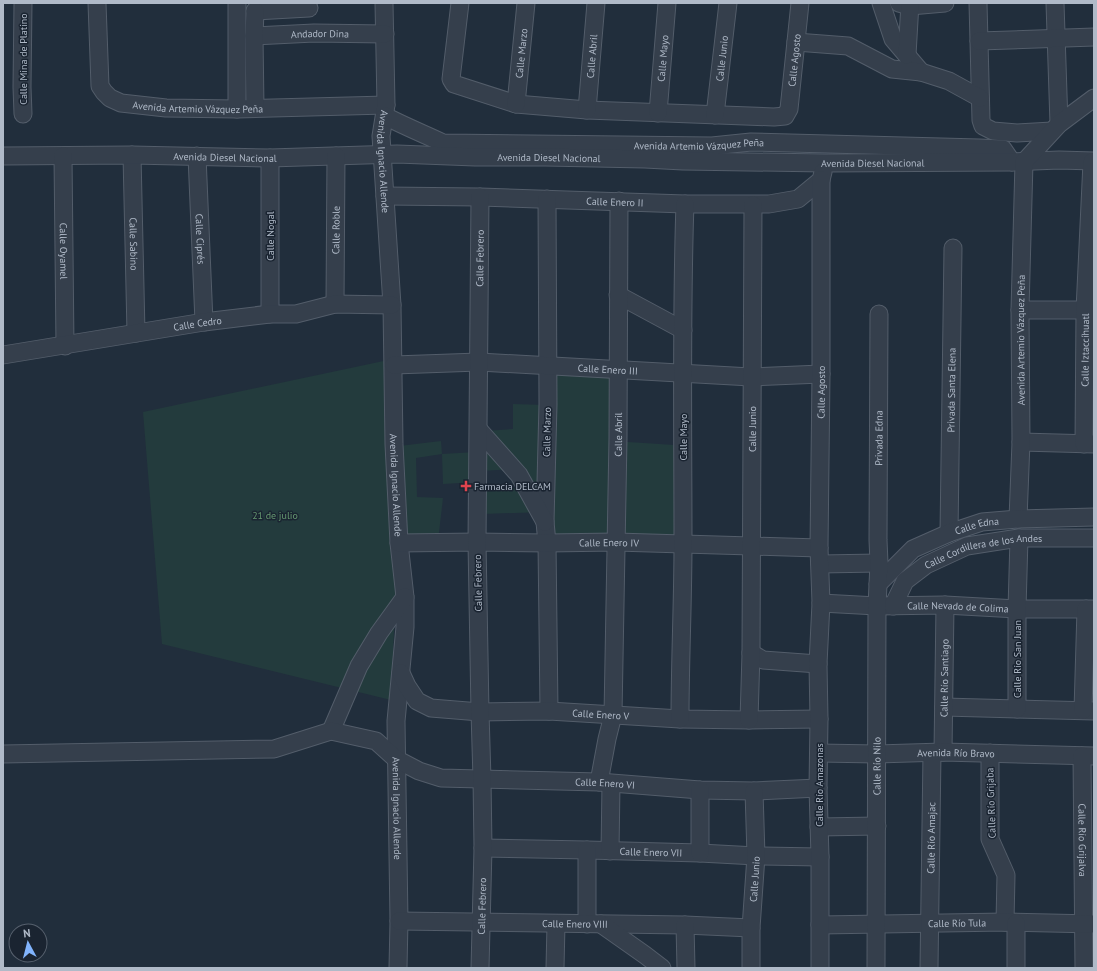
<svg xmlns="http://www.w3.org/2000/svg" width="1097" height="971" font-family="'PT Sans',sans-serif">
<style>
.green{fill:#233b3d}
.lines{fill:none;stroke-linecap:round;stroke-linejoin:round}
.minor-casing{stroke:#535d6a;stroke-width:19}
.minor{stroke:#353f4c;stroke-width:17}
.health-dot{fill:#e0444e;stroke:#1a2431;stroke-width:1.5}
.labels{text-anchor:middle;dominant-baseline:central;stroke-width:3;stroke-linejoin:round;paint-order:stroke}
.street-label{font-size:10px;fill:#b0bac8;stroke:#1a2431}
.poi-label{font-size:10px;fill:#b0bac8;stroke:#1a2431;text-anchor:start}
.park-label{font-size:10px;fill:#669a71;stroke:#1a2431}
</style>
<rect width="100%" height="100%" fill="#212e3c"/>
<path class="green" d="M393,359l5,178 -7,163 -229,-56 -19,-232z
M552,371l58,4 3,66 61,4 3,91 -126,3z
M513,404l32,1 -2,107 -61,2 1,-22 33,-4 -1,-19 -34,2 4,-40 28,-2z
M441,441l1,13 34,-2v30l-33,2 -1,-30 -26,4 1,39 26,1 -5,43 -35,-5 -4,-90z"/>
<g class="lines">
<g class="minor-casing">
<g id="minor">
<path d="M23,3l-1,84 1,27"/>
<path id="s1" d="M97,3l3,83 4,6 6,6 11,5 45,5 71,1 149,-4"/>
<path d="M237,3v106"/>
<path id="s2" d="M384,3l2,102 -5,31 11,169 2,139 5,99 6,54v30l-9,94 3,200 -1,47"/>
<path id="s3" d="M460,3l-9,76 3,5 62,20 71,6 187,7 11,-1 4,-7 11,-106"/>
<path d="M881,3l12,36 28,33"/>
<path d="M899,3l11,3 35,-3"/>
<path d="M978,3l3,117 2,6 10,5 24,2 35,-2"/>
<path d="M1055,3l4,121"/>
<path d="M255,11l54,-3"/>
<path id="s4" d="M254,36l60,-3 71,1"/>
<path d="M979,41l115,-4"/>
<path d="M796,42l52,4 44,23 29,3 28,9 31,17"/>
<path d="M907,55l3,-52"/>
<path id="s5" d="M516,104l10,-101"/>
<path d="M255,108l-1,-72 1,-25"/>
<path id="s6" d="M587,110l9,-107"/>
<path id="s7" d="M658,113l9,-110"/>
<path id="s8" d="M715,115l13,-112"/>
<path id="s9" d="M385,116c19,10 39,18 58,27l269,3 39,-4 228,6 24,1 9,13"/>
<path id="s10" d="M132,155l4,178"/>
<path id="s11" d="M3,156l129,-1 138,3 127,-4 78,3h70l100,2 38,2 142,2 187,-1 47,-2 35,1"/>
<path id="s12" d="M63,156l2,190"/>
<path id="s13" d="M197,156l7,166"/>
<path d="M270,158v156"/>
<path id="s14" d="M385,196l95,1 205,7h84l29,-5 23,-19 2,-8"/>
<path d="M547,199l1,205 -3,118 2,21 2,168"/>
<path d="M618,295l65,35"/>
<path id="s15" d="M335,304l1,-148"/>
<path d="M1020,310h74"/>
<path id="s16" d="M3,355l201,-33 66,-8h26l39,-10 57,1"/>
<path id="s17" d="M394,365l85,-3 272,15 70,-3"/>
<path d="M479,430l40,45 26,47"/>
<path d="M1021,442l73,2"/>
<path id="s18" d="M1084,444l1,-134 7,-148"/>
<path id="s19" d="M1018,519l3,-77 -1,-132 4,-148 35,-38 35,-26"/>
<path id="s20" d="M949,533l4,-285"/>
<path id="s21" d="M399,543l78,-1 70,1 69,-1 135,4 68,2"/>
<path d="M820,564l59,-1"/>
<path id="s22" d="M878,584l35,-35 36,-16 33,-11 36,-3 76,-2"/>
<path id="s23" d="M821,603l56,3 68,-1 72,4h77"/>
<path id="s24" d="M893,606l12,-25 21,-16 41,-19 52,-8h75"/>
<path d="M751,653l12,7 55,4"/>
<path id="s25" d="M401,673l6,13 10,15 14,7 49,4 69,-1 131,8 69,1 70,-1"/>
<path d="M944,707l150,4"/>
<path d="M1017,709v-100l2,-71"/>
<path d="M1083,710l3,-101"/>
<path d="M680,719c0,-59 3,-117 3,-176 0,-113 -2,-226 2,-339"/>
<path id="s26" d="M749,720l2,-67 2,-448"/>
<path d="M331,731l28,-65 20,-33 26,-36"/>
<path id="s27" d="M943,752l2,-147"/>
<path id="s28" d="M819,753l58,1 66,-2 151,4"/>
<path d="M990,753v86l16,36 -1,47"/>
<path id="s29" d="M3,754l271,-5 57,-18 45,10 20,18 23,12 22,7 158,4 101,8 54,1 64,-3"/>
<path id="s30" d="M1082,756l2,212"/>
<path id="s31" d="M599,782l8,-43 6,-24 5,-277 1,-237"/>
<path d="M819,827l58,-1"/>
<path id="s32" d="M483,848l104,2 113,3 56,3 64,1"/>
<path d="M587,850v74"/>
<path d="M610,851l1,-67"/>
<path d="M700,853v-63"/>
<path id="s33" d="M399,921l286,4 66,3"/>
<path d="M601,924l44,31 17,13"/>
<path d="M685,925l1,43"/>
<path id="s34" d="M820,925l185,-3 89,2"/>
<path id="s35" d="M480,968l3,-120 -1,-69 -2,-67 -3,-170 3,-345"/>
<path d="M555,968l1,-44"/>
<path id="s36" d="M751,968v-40l5,-72 -2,-65"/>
<path id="s37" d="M820,968v-111l-2,-69 1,-69 -1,-55 3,-61 -2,-55 2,-174v-194"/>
<path id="s38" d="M876,968l1,-362 2,-43 -1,-23 1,-226"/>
<path id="s39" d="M929,968l3,-215"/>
<path d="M1016,968v-45"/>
</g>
</g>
<use href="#minor" class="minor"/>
</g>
<path class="health-dot" d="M464 480h4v4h4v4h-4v4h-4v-4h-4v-4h4z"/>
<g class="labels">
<g class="street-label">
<text stroke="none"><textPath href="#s4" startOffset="66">Andador Dina</textPath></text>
<text stroke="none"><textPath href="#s5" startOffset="51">Calle Marzo</textPath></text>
<text stroke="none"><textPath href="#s6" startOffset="54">Calle Abril</textPath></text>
<text stroke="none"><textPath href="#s7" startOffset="55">Calle Mayo</textPath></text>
<text transform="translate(23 59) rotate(-90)">Calle Mina de Platino</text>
<text stroke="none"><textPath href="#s8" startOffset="57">Calle Junio</textPath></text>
<text stroke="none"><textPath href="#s3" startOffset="474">Calle Agosto</textPath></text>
<text stroke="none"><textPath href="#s1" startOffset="188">Avenida Artemio Vázquez Peña</textPath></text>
<text stroke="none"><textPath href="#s9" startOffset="320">Avenida Artemio Vázquez Peña</textPath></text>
<text stroke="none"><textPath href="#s11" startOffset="222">Avenida Diesel Nacional</textPath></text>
<text stroke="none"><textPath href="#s11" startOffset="546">Avenida Diesel Nacional</textPath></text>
<text stroke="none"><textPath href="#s2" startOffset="159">Avenida Ignacio Allende</textPath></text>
<text stroke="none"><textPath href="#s11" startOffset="870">Avenida Diesel Nacional</textPath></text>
<text stroke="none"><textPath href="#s14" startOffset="230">Calle Enero II</textPath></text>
<text stroke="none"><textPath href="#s15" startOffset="74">Calle Roble</textPath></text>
<text transform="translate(270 236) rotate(-90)">Calle Nogal</text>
<text stroke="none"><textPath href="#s13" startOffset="83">Calle Ciprés</textPath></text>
<text stroke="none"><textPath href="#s10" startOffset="89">Calle Sabino</textPath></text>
<text stroke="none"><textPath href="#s12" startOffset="95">Calle Oyamel</textPath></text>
<text stroke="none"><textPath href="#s35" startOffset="710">Calle Febrero</textPath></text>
<text stroke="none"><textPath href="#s16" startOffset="197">Calle Cedro</textPath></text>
<text stroke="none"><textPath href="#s19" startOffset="179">Avenida Artemio Vázquez Peña</textPath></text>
<text stroke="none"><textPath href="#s18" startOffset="94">Calle Iztaccíhuatl</textPath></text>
<text stroke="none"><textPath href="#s17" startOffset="214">Calle Enero III</textPath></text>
<text stroke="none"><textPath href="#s20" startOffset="143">Privada Santa Elena</textPath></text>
<text stroke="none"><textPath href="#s37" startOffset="576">Calle Agosto</textPath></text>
<text stroke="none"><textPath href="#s26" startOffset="291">Calle Junio</textPath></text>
<text transform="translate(547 432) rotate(-89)">Calle Marzo</text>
<text stroke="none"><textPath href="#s31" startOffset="349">Calle Abril</textPath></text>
<text transform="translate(683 437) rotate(-90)">Calle Mayo</text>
<text stroke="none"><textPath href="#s38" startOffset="530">Privada Edna</textPath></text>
<text stroke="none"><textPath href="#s2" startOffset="483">Avenida Ignacio Allende</textPath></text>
<text stroke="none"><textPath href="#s22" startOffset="118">Calle Edna</textPath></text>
<text stroke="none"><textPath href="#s21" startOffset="210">Calle Enero IV</textPath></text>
<text stroke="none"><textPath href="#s24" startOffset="114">Calle Cordillera de los Andes</textPath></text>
<text transform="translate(478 583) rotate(-91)">Calle Febrero</text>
<text stroke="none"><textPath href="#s23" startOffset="137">Calle Nevado de Colima</textPath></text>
<text transform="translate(1017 659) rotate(-90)">Calle Río San Juan</text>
<text stroke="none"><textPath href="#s27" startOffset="74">Calle Río Santiago</textPath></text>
<text stroke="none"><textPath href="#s25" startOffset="218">Calle Enero V</textPath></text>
<text stroke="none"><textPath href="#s28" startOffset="137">Avenida Río Bravo</textPath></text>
<text stroke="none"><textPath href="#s38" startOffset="202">Calle Río Nilo</textPath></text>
<text stroke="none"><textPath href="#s29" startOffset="617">Calle Enero VI</textPath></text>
<text transform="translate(819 785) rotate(-90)">Calle Río Amazonas</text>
<text transform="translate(991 803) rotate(-92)">Calle Río Grijaba</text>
<text stroke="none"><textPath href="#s2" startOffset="807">Avenida Ignacio Allende</textPath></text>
<text stroke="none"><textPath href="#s39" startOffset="130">Calle Río Amajac</textPath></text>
<text stroke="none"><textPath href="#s30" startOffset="84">Calle Río Grijalva</textPath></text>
<text stroke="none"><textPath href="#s32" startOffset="168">Calle Enero VII</textPath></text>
<text stroke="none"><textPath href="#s36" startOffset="89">Calle Junio</textPath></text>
<text stroke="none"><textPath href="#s35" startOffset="62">Calle Febrero</textPath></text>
<text stroke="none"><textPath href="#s34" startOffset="137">Calle Río Tula</textPath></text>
<text stroke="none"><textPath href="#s33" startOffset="176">Calle Enero VIII</textPath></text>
</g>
<g class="poi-label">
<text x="474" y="486">Farmacia DELCAM</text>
</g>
<g class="park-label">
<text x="275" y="515">21 de julio</text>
</g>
</g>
<rect width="1097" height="971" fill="none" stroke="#b0bac8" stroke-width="8"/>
<g transform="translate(28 943) rotate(353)"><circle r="19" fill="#1a2431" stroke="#56606d"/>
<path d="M0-3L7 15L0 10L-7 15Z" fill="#81b4fd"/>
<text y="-6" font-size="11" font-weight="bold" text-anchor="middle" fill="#b0bac8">N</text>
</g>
</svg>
